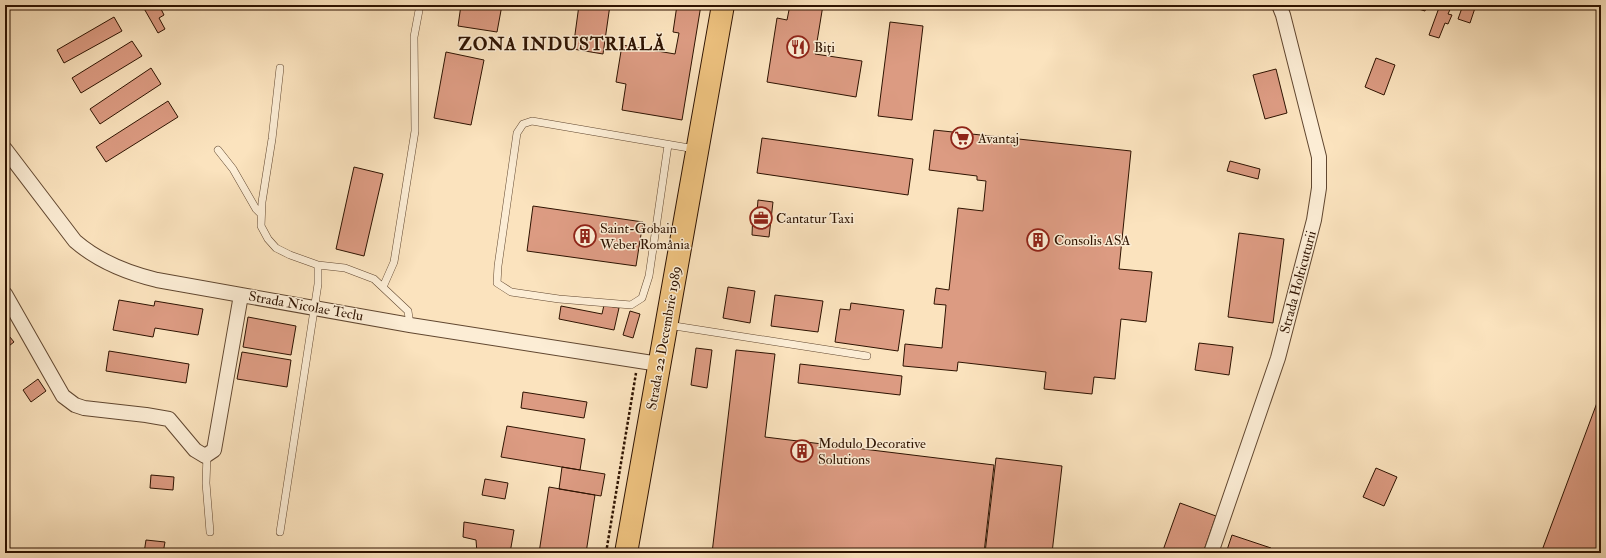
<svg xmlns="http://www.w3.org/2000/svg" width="1606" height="558" font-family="'IM FELL Double Pica',serif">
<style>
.building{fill:#dc9b82;stroke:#2e1301}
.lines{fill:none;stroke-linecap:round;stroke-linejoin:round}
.service-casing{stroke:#614730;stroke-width:8}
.minor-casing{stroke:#614730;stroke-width:16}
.primary-casing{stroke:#2e1301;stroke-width:24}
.path{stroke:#2e1301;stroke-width:2.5;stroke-dasharray:3 2;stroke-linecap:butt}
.service{stroke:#fcedd5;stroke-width:7}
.minor{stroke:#fcedd5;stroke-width:14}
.primary{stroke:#eec27f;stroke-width:22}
.labels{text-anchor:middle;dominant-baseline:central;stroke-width:3;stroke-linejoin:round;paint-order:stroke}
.poi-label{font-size:14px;fill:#2e1301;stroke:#fcedd5;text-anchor:start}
.street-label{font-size:14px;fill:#2e1301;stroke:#fcedd5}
.district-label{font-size:18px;font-weight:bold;letter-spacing:1px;fill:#2e1301;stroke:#fcedd5}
</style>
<rect width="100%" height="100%" fill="#fbe3be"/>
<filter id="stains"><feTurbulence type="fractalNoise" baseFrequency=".005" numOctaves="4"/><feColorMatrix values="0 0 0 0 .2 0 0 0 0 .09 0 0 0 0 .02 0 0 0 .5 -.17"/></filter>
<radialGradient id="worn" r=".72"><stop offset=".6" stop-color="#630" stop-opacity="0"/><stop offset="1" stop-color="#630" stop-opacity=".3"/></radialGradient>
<path class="building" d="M142,5h17l5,10 -5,3 6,11 -7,4z
M461,5h41l-5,27 -39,-6z
M579,5h31l-7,49 -30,-5z
M677,5h24l-19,115 -60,-10 4,-26 -10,-2 6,-37 53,9 4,-21 -6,-1z
M790,5h33l-8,49 47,7 -6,36 -89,-15 10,-64 10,2z
M1413,5h14l-2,6 -13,-4z
M1440,5h12l-4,9 4,1 -4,9 -3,-1 -6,15 -10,-3z
M1463,5h13l-6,18 -12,-4z
M114,17l8,14 -58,32 -7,-13z
M890,22l33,4 -11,94 -34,-4z
M132,41l10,15 -61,37 -9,-15z
M446,52l38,8 -13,65 -37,-7z
M1376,58l19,7 -11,30 -19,-8z
M151,68l10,16 -61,40 -10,-15z
M1276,69l11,44 -22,6 -12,-44z
M168,101l10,16 -72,45 -10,-15z
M934,130l197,21 -12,118 33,3 -6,50 -25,-3 -6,60 -21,-2 -2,17 -48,-5 2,-17 -88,-10 -1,9 -54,-5 2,-22 37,4 4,-43 -12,-1 2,-16 13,2 9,-82 25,3 3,-30 -9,-1v-4l-48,-6z
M762,138l151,21 -5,36 -151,-22z
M1230,161l30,8 -2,10 -31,-8z
M354,167l29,7 -19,82 -28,-7z
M758,200l15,2 -4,35 -17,-2 1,-24 4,1z
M533,206l110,16 -7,44 -109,-15z
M1239,233l45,6 -11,84 -45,-6z
M728,287l27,4 -5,32 -27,-5z
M775,295l48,6 -5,31 -47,-6z
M119,300l35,6 1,-5 48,8 -5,26 -43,-7 -2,9 -40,-7z
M851,303l53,7 -6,41 -63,-9 5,-33 10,1z
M604,305l15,3 -5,22 -55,-11 2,-13 41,8z
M630,311l10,3 -7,24 -10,-3z
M248,317l48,9 -5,29 -48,-8z
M5,331l9,11 -9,7z
M1199,343l34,4 -4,28 -34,-5z
M696,348l16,2 -5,38 -16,-3z
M736,350l39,4 -10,83 229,28 -10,88h-272z
M109,351l80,13 -3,19 -80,-12z
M242,352l49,8 -4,27 -50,-8z
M800,364l102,12 -2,19 -102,-12z
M38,379l8,12 -15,11 -8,-12z
M523,392l64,10 -3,16 -63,-10z
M1601,392v161h-60z
M507,426l78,13 -5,31 -79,-13z
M996,458l66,8 -10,87h-67z
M562,467l43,7 -4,22 -42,-7z
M1376,468l21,9 -13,29 -21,-9z
M151,475l23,2 -1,13 -23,-2z
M485,479l23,4 -3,16 -23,-4z
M549,487l46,8 -9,58h-47z
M1180,503l36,13 -13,37h-41z
M464,522l50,8 -4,23h-33l-1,-13 -13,-3z
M1232,535l39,13 -1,5h-44z
M146,540l19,2 -2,11h-19z"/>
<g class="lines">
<g class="service-casing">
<path id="service" d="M280,68l-8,71 -10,63 -1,24 7,13 8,9 14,7 28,10v19l-38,248
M668,145l-19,131 -7,22 -11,7 -72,-6 -48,-7 -14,-9 1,-17 19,-133 6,-9 9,-3 163,28
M218,150l15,19 23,40 5,5
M318,265l27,3 29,11 34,32 2,14
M383,287l11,-25 21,-131 -1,-94 6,-32
M668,325l199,31
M207,455l-1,28 4,49"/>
</g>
<g class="minor-casing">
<path id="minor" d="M5,149l70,92c23,20 53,32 82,39l253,45 249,39
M5,294l58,102 12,9 9,3 62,7 23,4 26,31 10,6 9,-6 27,-155
M1211,553l67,-195 36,-138 5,-32v-31l-36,-142 -4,-10"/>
</g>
<g class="primary-casing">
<path id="primary" d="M626,553l97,-548"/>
</g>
<path class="path" d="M606,553l30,-180"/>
<use href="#service" class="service"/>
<use href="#minor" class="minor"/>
<use href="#primary" class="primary"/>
</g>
<defs>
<g id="restaurant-ring" transform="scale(1.15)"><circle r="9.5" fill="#fcedd5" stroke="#8f2418" stroke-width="1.5"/><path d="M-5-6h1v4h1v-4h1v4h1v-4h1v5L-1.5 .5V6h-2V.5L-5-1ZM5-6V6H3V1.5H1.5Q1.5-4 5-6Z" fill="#8f2418"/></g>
<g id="supermarket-ring" transform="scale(1.15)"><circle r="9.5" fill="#fcedd5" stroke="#8f2418" stroke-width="1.5"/><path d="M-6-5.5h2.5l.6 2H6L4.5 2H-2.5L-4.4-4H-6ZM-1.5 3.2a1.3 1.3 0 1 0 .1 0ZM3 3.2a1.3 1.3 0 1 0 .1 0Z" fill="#8f2418"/></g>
<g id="office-ring" transform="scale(1.15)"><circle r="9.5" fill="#fcedd5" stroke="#8f2418" stroke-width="1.5"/><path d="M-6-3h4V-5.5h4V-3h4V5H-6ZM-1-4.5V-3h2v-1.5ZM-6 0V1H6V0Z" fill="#8f2418"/></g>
<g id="building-ring" transform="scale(1.15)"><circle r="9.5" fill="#fcedd5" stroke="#8f2418" stroke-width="1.5"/><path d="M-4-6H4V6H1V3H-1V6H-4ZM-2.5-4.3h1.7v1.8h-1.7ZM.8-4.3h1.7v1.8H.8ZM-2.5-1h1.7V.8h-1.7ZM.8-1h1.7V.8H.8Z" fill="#8f2418"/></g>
</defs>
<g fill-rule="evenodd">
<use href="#restaurant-ring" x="798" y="47"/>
<use href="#supermarket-ring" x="962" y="138"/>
<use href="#office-ring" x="761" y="218"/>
<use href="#building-ring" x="585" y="236"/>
<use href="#building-ring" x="1038" y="240"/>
<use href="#building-ring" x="802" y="451"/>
</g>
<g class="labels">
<g class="poi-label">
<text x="814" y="47">Biți</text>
<text x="978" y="138">Avantaj</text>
<text x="776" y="218">Cantatur Taxi</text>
<text x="600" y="228">Saint-Gobain<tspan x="600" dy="16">Weber România</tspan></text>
<text x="1054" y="240">Consolis ASA</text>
<text x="818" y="443">Modulo Decorative<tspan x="818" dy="16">Solutions</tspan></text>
</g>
<g class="street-label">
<text transform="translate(1298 282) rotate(-75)">Strada Holticuturii</text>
<text transform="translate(306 306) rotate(10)">Strada Nicolae Teclu</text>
<text transform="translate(664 338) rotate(-80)">Strada 22 Decembrie 1989</text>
</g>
<g class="district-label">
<text x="562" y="44">ZONA INDUSTRIALĂ</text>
</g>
</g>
<rect width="1606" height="558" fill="none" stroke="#fbe3be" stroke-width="20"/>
<rect x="6" y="6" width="1594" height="546" fill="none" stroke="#2e1301" stroke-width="2"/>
<rect x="10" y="10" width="1586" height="538" fill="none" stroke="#2e1301"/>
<rect width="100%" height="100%" filter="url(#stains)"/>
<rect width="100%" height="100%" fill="url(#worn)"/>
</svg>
